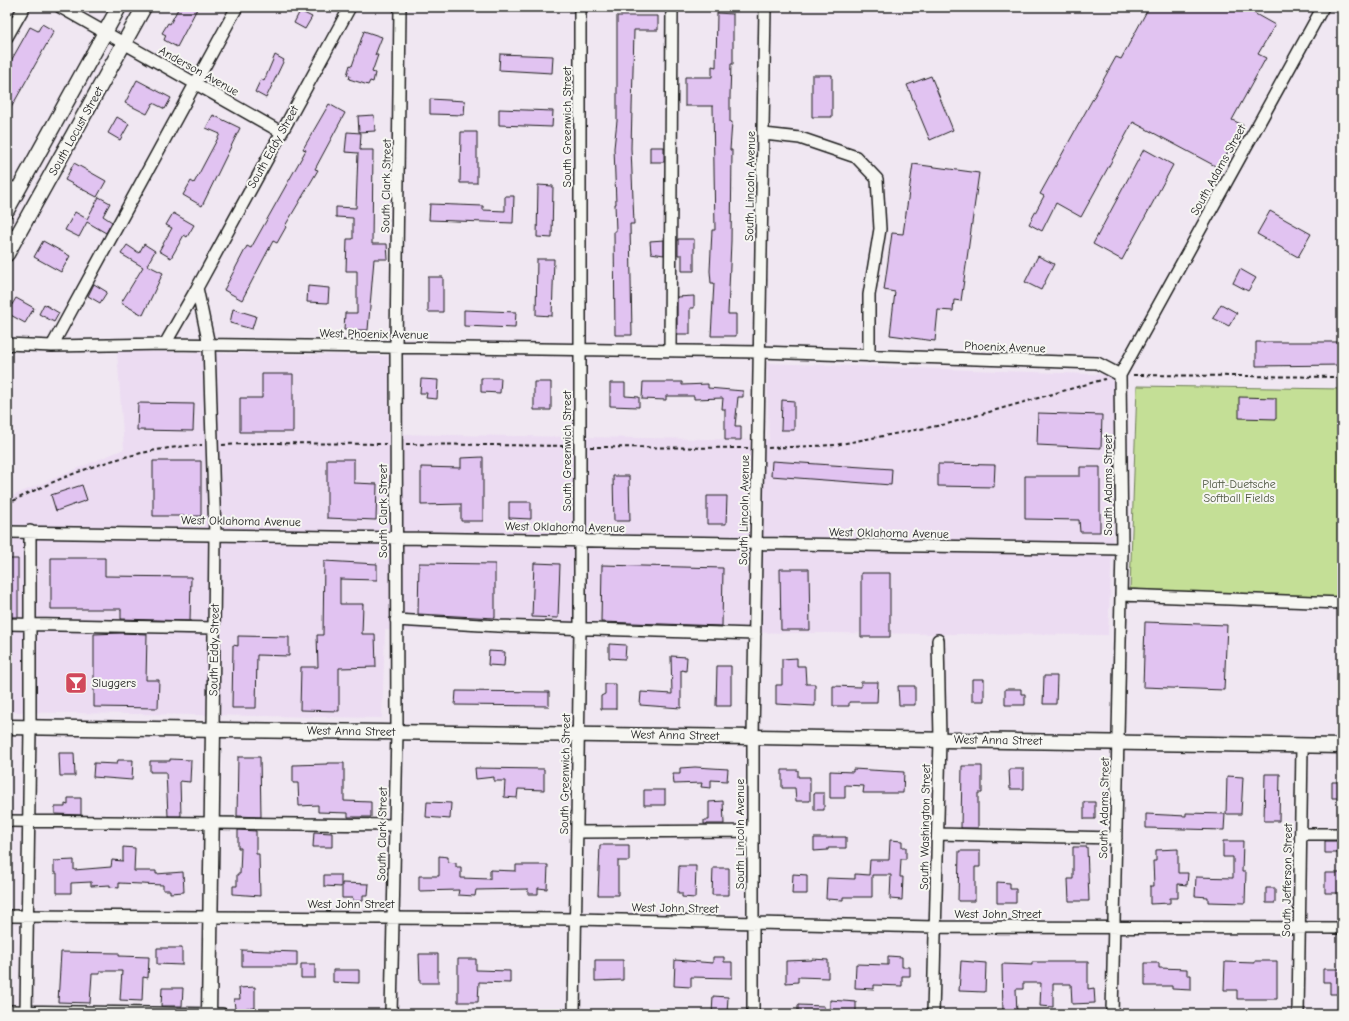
<svg xmlns="http://www.w3.org/2000/svg" width="1349" height="1021" font-family="'Comic Neue',sans-serif">
<style>
.built{fill:#ecdcf2}
.park{fill:#c4df96;stroke:#707e59}
.building{fill:#e1c3f1;stroke:#1c1c1c}
.lines{fill:none;stroke-linecap:round;stroke-linejoin:round}
.minor-casing{stroke:#1c1c1c;stroke-width:14}
.major-casing{stroke:#1c1c1c;stroke-width:17}
.path{stroke:#1c1c1c;stroke-width:2;stroke-dasharray:4 3;stroke-linecap:butt}
.minor{stroke:#f6f6f2;stroke-width:11}
.major{stroke:#f6f6f2;stroke-width:14}
.labels{text-anchor:middle;dominant-baseline:central;stroke-width:4;stroke-linejoin:round;paint-order:stroke}
.street-label{font-size:12px;fill:#1c1c1c;stroke:#f6f6f2}
.park-label{font-size:12px;fill:#4e5641;stroke:#f6f6f2}
.poi-label{font-size:12px;fill:#1c1c1c;stroke:#f6f6f2;text-anchor:start}
</style>
<rect width="100%" height="100%" fill="#f0e7f2"/>
<filter id="ink" filterUnits="userSpaceOnUse"><feTurbulence type="fractalNoise" baseFrequency=".025" numOctaves="2"/><feDisplacementMap in="SourceGraphic" scale="8" xChannelSelector="R" yChannelSelector="G"/><feConvolveMatrix kernelMatrix="1 2 1 2 8 2 1 2 1" color-interpolation-filters="sRGB"/></filter>
<g filter="url(#ink)">
<path class="built" d="M117,351l272,5v78l380,6 -2,-77 353,12 -12,260 -723,-5 -3,88 -375,-6v-214l117,-49z"/>
<path class="park" d="M1137,386l205,3v212l-212,-12z"/>
<path class="building" d="M179,7h19l-21,40 -13,-7 2,-5 -4,-2 6,-10 2,1z
M1149,7h94l32,18 -17,29 8,4 -34,62 11,5 -24,43 -86,-46 -52,95 -25,-14 -14,28 -13,-7 15,-28 -4,-2 76,-137 5,2z
M300,11l12,6 -7,12 -11,-6z
M717,13l16,1v50h-2l-1,32v26h2l-2,28h2l-1,91 -3,73h8v22h-25l3,-53h-3l-1,-12 2,-41h3l-2,-124h-28v-29h27v-11l4,1z
M617,16h41v14h-24l-3,118 3,76h-4l2,111h-17l-1,-104h2l-1,-27h1l-2,-56 3,-27z
M42,24l12,7 -47,84v-47l23,-41 8,4z
M364,31l18,6 -7,18h3l-6,17 3,1 -2,9 -3,-1 -2,4 -19,-6 1,-3 -3,-1 3,-10 2,1z
M500,54l53,2 -1,17 -53,-3z
M275,55l9,5 -18,38 -11,-6 6,-13 3,2z
M812,75h20v42h-20z
M931,76l22,54 -23,10 -23,-55z
M137,80l34,18 -6,11 -12,-6 -6,11 -22,-11z
M430,99l35,2 -1,14 -34,-1z
M329,104l16,9 -30,56 3,1 -33,56 1,1 -9,16 -4,-2 -31,59 -18,-10 23,-44 4,2 55,-98 -3,-1z
M499,109l54,2 -1,16 -53,-2z
M213,115l27,13 -38,78 -19,-11 8,-14 3,2 26,-49 -14,-6z
M374,115l1,16 -16,1 -1,-16z
M117,117l12,7 -9,16 -12,-7z
M347,132l14,1 -1,17h13l-1,94h15l1,15h-14l-6,71h-24l1,-17h12v-42h-11l1,-32h6v-21l-17,-1v-10l20,1 2,-55 -13,-1z
M461,132h16v51h-17z
M650,147h14v15h-14z
M1144,149l29,16 -51,95 -29,-16z
M74,163l32,18 -9,16 -32,-17z
M913,164l66,9 -18,128 -7,-1 -1,11 -15,-1 -3,31 -45,-6 5,-43 -11,-2 8,-57 11,1z
M538,185l15,1 -1,52 -15,-1z
M505,196h9l-1,27 -84,-3 1,-16 53,2v4l22,1z
M99,197l11,6 -7,13 9,6 -6,11 -19,-11 -8,15 -14,-7 10,-18 12,7z
M1270,211l41,23 -13,23 -41,-23z
M173,213l21,12 -7,12 -3,-2 -13,23 -12,-7 13,-23 -6,-3z
M678,239h16v32h-12v-16h-4z
M664,240v15l-13,-2 -1,-12z
M43,241l27,15 -9,16 -27,-15z
M144,244l11,7 -8,14 16,8 -20,42 -22,-12 22,-36 -22,-13 6,-9 12,8z
M1038,256l16,8 -13,26 -16,-8z
M537,259h17l-2,57 -16,-1z
M1240,269l16,9 -8,13 -15,-8z
M428,277h15v35h-15z
M94,284l13,8 -7,11 -12,-7z
M308,286l21,2 -1,15 -21,-1z
M694,296v12h-4v26h-13v-37z
M16,298l18,10 -9,15 -18,-10z
M44,304l15,9 -5,9 -15,-8z
M1221,304l16,9 -8,13 -16,-8z
M233,309l23,7 -4,13 -22,-6z
M464,310l52,2 -1,16 -51,-2z
M1256,342h86v23l-86,1z
M262,374h31v58h-53v-34h22z
M481,378h20l-1,15 -19,-1z
M421,379l17,1 -1,19 -11,-1 1,-5h-7z
M534,382h17v28h-17z
M643,382h39v3l26,-1v4l35,3v6h-5l-3,29h6v14h-16v-31h-3l1,-11 -29,1v-3h-28v4l-24,-1z
M610,383h15v13l14,1v10l-29,-1z
M1239,397l37,1v21l-37,-1z
M782,400l12,1v29h-13z
M138,403l56,1 -1,27 -56,-1z
M1038,413l64,2 -1,33 -64,-3z
M483,457v64h-22v-17l-40,1v-38l40,1v-10z
M327,459h27v24l23,1 -1,36 -49,-2z
M153,461h48v55h-48z
M772,461l120,8 -1,16 -120,-9z
M938,464l57,1 -1,22 -56,-1z
M1080,467h20v65h-20l-1,-12 -54,-1v-43h55z
M613,476h16l1,45h-16z
M82,485l5,15 -31,11 -5,-16z
M707,496h20l-1,28h-19z
M509,502h22v17l-22,-1z
M51,558h54v18l86,1 -1,44 -69,-2v-10h-70z
M7,559h11v58h-11z
M324,561l53,3v16l-37,-1v25h23l-1,30h13l1,33 -37,1v43l-39,-1 1,-43h17l-1,-32h6z
M419,563l76,1v54l-77,-4z
M534,563l26,1 -2,54 -26,-1z
M602,565l121,3 -1,58 -121,-4z
M780,569h29l1,61h-29z
M861,573h29v64h-29z
M1145,622l82,3 -3,65 -81,-3z
M121,633l26,1 -1,46h13l-1,28 -64,-1v-73z
M238,636l51,1v19l-32,-1 -1,53h-24l1,-63 5,1z
M609,644l17,1 -1,14 -16,-1z
M489,651l16,1 -1,14 -16,-1z
M671,656l16,1 -1,14 -5,-1v38l-41,-3 1,-13 31,2z
M797,658v8h8l1,18h9v22l-39,-2v-19h6v-26z
M717,666h14v40h-15z
M1044,676h13l-1,28h-13z
M972,679h12v22h-12z
M861,682h17l-1,20h-28v4h-16v-20l28,1z
M605,684h11v25h-15v-13l4,-2z
M898,686h17v19h-16z
M1005,689h16v5h4v11h-20z
M456,691l93,1v14l-94,-1z
M59,753h15l1,23h-15z
M238,757h22l1,60 -24,-1z
M170,759l21,1 -1,22 -10,-1 1,35h-13l-2,-44h-16v-11h20z
M118,760h15l-1,20 -39,-3 1,-14 23,1z
M327,763h17v38l27,1v15h-23v-4l-30,-1v-7l-19,1 -1,-23h-5v-18l34,-1z
M962,766h20v27h-4v35h-17z
M695,767l33,2 -1,12 -16,-1v8l-10,-1 1,-4 -28,1 -1,-10h7v-6z
M475,768l69,1v21l-26,-1 -1,9 -13,-1 1,-16h-11v-4l-18,2z
M853,769l51,3 -1,21h-40l1,-7 -19,-1v13h-15v-27l23,1z
M1009,769h15v20h-14z
M782,770h16v7h12v24h-14l-1,-13h-13z
M1265,774h15l-1,47h-15z
M1227,776l16,1 -2,37h-15z
M1332,782h10v16h-10z
M644,790h21v15h-21z
M814,793h10v17h-10z
M68,798h13v17l-26,-1v-7h10v-3l3,1z
M723,801l1,23h-20v-4h5v-18z
M427,802l24,1 -1,16 -24,-2z
M1084,802h11v17h-11z
M1186,813l39,1 -1,16 -78,-2v-14l40,2z
M238,830l18,1v23h3l1,42 -27,-2v-8h4v-12h3l1,-26h-3z
M314,832l18,1v14h-19z
M832,837h14v11h-18v2l-14,1v-13h18z
M890,840l12,1v6h4v12h-5l-1,18h3l-1,23 -12,-1 1,-24h-19v22h-29v3l-17,-1 1,-21 28,1v-5l14,1 1,-15h19z
M1223,841h20l-1,31h4l-1,31 -37,-1v-5l-13,-1 1,-19 37,1v-21h-10z
M1325,841h13v12h-13z
M600,845h29v16h-11v34h-20z
M123,847l12,1 -1,23h22v3l27,-2 1,20 -14,1v-3h-7v-5l-44,-2v5l-9,-1v-2l-19,1v-4l-20,1v10h-14v-20h-3v-12l20,-1v10l37,-3 1,-7 11,1z
M1073,847h14l2,54h-20l-1,-22h5z
M1178,849v24h10l-1,12 -9,-1v14h-8v5l-20,1v-18h4l-1,-25h3v-11z
M959,851h21v16h-5v34h-17z
M439,856l9,1v5l8,1v4h5v11l29,1v-9l26,1v-6h32l-1,24 -9,-1v6h-10v-5l-52,1 -1,6 -17,-1 1,-5 -40,1v-15h20z
M679,866h17l-1,32 -13,-1v-4h-4z
M713,868h16v27h-17z
M1325,873h16l1,20h-17z
M793,874l14,1v19h-15z
M324,875h17v12l-17,-1z
M997,882l13,1v6h6v14h-19z
M342,883l27,1 -1,11h-5v6h-10v-3h-11z
M1266,888h9v15h-9z
M157,948h25v17l-25,-1z
M242,950l55,2v14h-55z
M61,952l58,1v3l30,1 -1,21 -5,-1 -1,24 -22,-1 2,-29h-22v3h-8l-2,29 -32,-1z
M419,954h19v29h-18z
M888,956l14,1v10h8v9h-8v10l-28,-1v4l-19,-1 1,-24 32,1z
M713,957h11v5h8v16l-41,-1v10l-17,-1 1,-26 38,3z
M458,959h18v11l34,1v12l-31,-1 -1,20h-20z
M812,959l16,1v18l-30,-1v5l-12,1v-22l26,-1z
M595,960h28v20l-28,1z
M961,961l25,2 -1,29 -26,-1z
M1255,961h22v38h-40v-9h-13l1,-28 30,1z
M1032,962h56v27l6,-1 1,15 -23,1 -1,-20h-18v23l-13,-1 1,-23h-18v6h-7l1,25h-14l-1,-50 30,1z
M1145,963h14v5l28,1v6h4v15l-19,-1v-3h-27z
M301,964h14v14h-14z
M1323,969h19v25h-12v-12h-7z
M333,970h26v13l-26,-1z
M255,987v21l-20,1 -1,-10h6l-1,-11z
M162,988h21l-1,18h-21z
M713,996l15,1 -1,17h-15z
M830,1000l26,2v12h-26z
M798,1005l26,1v8h-26z"/>
<g class="lines">
<g class="minor-casing">
<path id="minor" d="M60,7l221,125
M7,37l17,-30
M764,134l36,4 56,19 21,22 3,50 -11,66v61
M7,185l10,6
M7,344l45,2 113,-2 594,8 338,11 23,12
M165,344l32,-56
M52,346l185,-339
M670,351l2,-344
M7,532l1115,17
M1121,595l221,8
M396,620l102,6 257,8
M7,624l207,4
M213,730l2,-196 -6,-189 -12,-57 153,-281
M7,821l388,4
M577,832l176,-1
M938,834l178,4
M1301,834h41
M7,916l569,3 359,8 407,1
M7,1011l215,3
M26,1014l4,-286v-197
M391,1014l6,-282 -1,-385 4,-340
M574,1014l6,-385v-622
M753,1014v-277l12,-730
M933,1014l7,-275 -2,-99
M1112,1014l10,-465 -2,-174 203,-368
M1298,1014l4,-268"/>
</g>
<g class="major-casing">
<path id="major" d="M7,210l112,-203
M7,254l137,-247
M7,727l746,10 589,9
M209,1014l4,-284"/>
</g>
<path class="path" d="M1133,375l209,2
M406,444l164,2
M222,445l43,-2 121,1
M590,447l158,1
M768,448l67,-3 112,-21 158,-45
M7,504c60,-31 126,-56 195,-59"/>
<use href="#minor" class="minor"/>
<use href="#major" class="major"/>
</g>
</g>
<defs>
<g id="bar-square" transform="scale(1.15)"><rect x="-9" y="-9" width="18" height="18" rx="4" fill="#d1495b" stroke="#f6f6f2"/><path d="M-6-5H6L.8 .8V4.5H3.5V6h-7V4.5H-.8V.8Z" fill="#fff"/></g>
</defs>
<g fill-rule="evenodd">
<use href="#bar-square" x="76" y="683"/>
</g>
<g class="labels">
<g class="street-label">
<text transform="translate(199 71) rotate(29)">Anderson Avenue</text>
<text transform="translate(567 127) rotate(-90)">South Greenwich Street</text>
<text transform="translate(76 131) rotate(-61)">South Locust Street</text>
<text transform="translate(273 147) rotate(-61)">South Eddy Street</text>
<text transform="translate(1218 170) rotate(-61)">South Adams Street</text>
<text transform="translate(386 186) rotate(-89)">South Clark Street</text>
<text transform="translate(750 186) rotate(-89)">South Lincoln Avenue</text>
<text transform="translate(374 334) rotate(1)">West Phoenix Avenue</text>
<text transform="translate(1005 347) rotate(2)">Phoenix Avenue</text>
<text transform="translate(567 451) rotate(-90)">South Greenwich Street</text>
<text transform="translate(1108 485) rotate(-90)">South Adams Street</text>
<text transform="translate(744 510) rotate(-89)">South Lincoln Avenue</text>
<text transform="translate(383 511) rotate(-90)">South Clark Street</text>
<text transform="translate(241 521) rotate(1)">West Oklahoma Avenue</text>
<text transform="translate(565 527) rotate(1)">West Oklahoma Avenue</text>
<text transform="translate(889 533) rotate(1)">West Oklahoma Avenue</text>
<text transform="translate(214 650) rotate(-89)">South Eddy Street</text>
<text transform="translate(351 731) rotate(1)">West Anna Street</text>
<text transform="translate(675 735) rotate(1)">West Anna Street</text>
<text transform="translate(998 740) rotate(1)">West Anna Street</text>
<text transform="translate(565 774) rotate(-89)">South Greenwich Street</text>
<text transform="translate(1104 808) rotate(-89)">South Adams Street</text>
<text transform="translate(925 827) rotate(-89)">South Washington Street</text>
<text transform="translate(382 834) rotate(-89)">South Clark Street</text>
<text transform="translate(740 834) rotate(-90)">South Lincoln Avenue</text>
<text transform="translate(1287 880) rotate(-89)">South Jefferson Street</text>
<text x="351" y="904">West John Street</text>
<text transform="translate(675 908) rotate(1)">West John Street</text>
<text x="998" y="914">West John Street</text>
</g>
<g class="park-label">
<text x="1239" y="484">Platt-Duetsche<tspan x="1239" dy="14">Softball Fields</tspan></text>
</g>
<g class="poi-label">
<text x="92" y="683">Sluggers</text>
</g>
</g>
<rect width="1349" height="1021" fill="none" stroke="#f6f6f2" stroke-width="24"/>
<rect x="12" y="12" width="1325" height="997" fill="none" stroke="#1c1c1c" stroke-width="1.5" filter="url(#ink)"/>
</svg>
